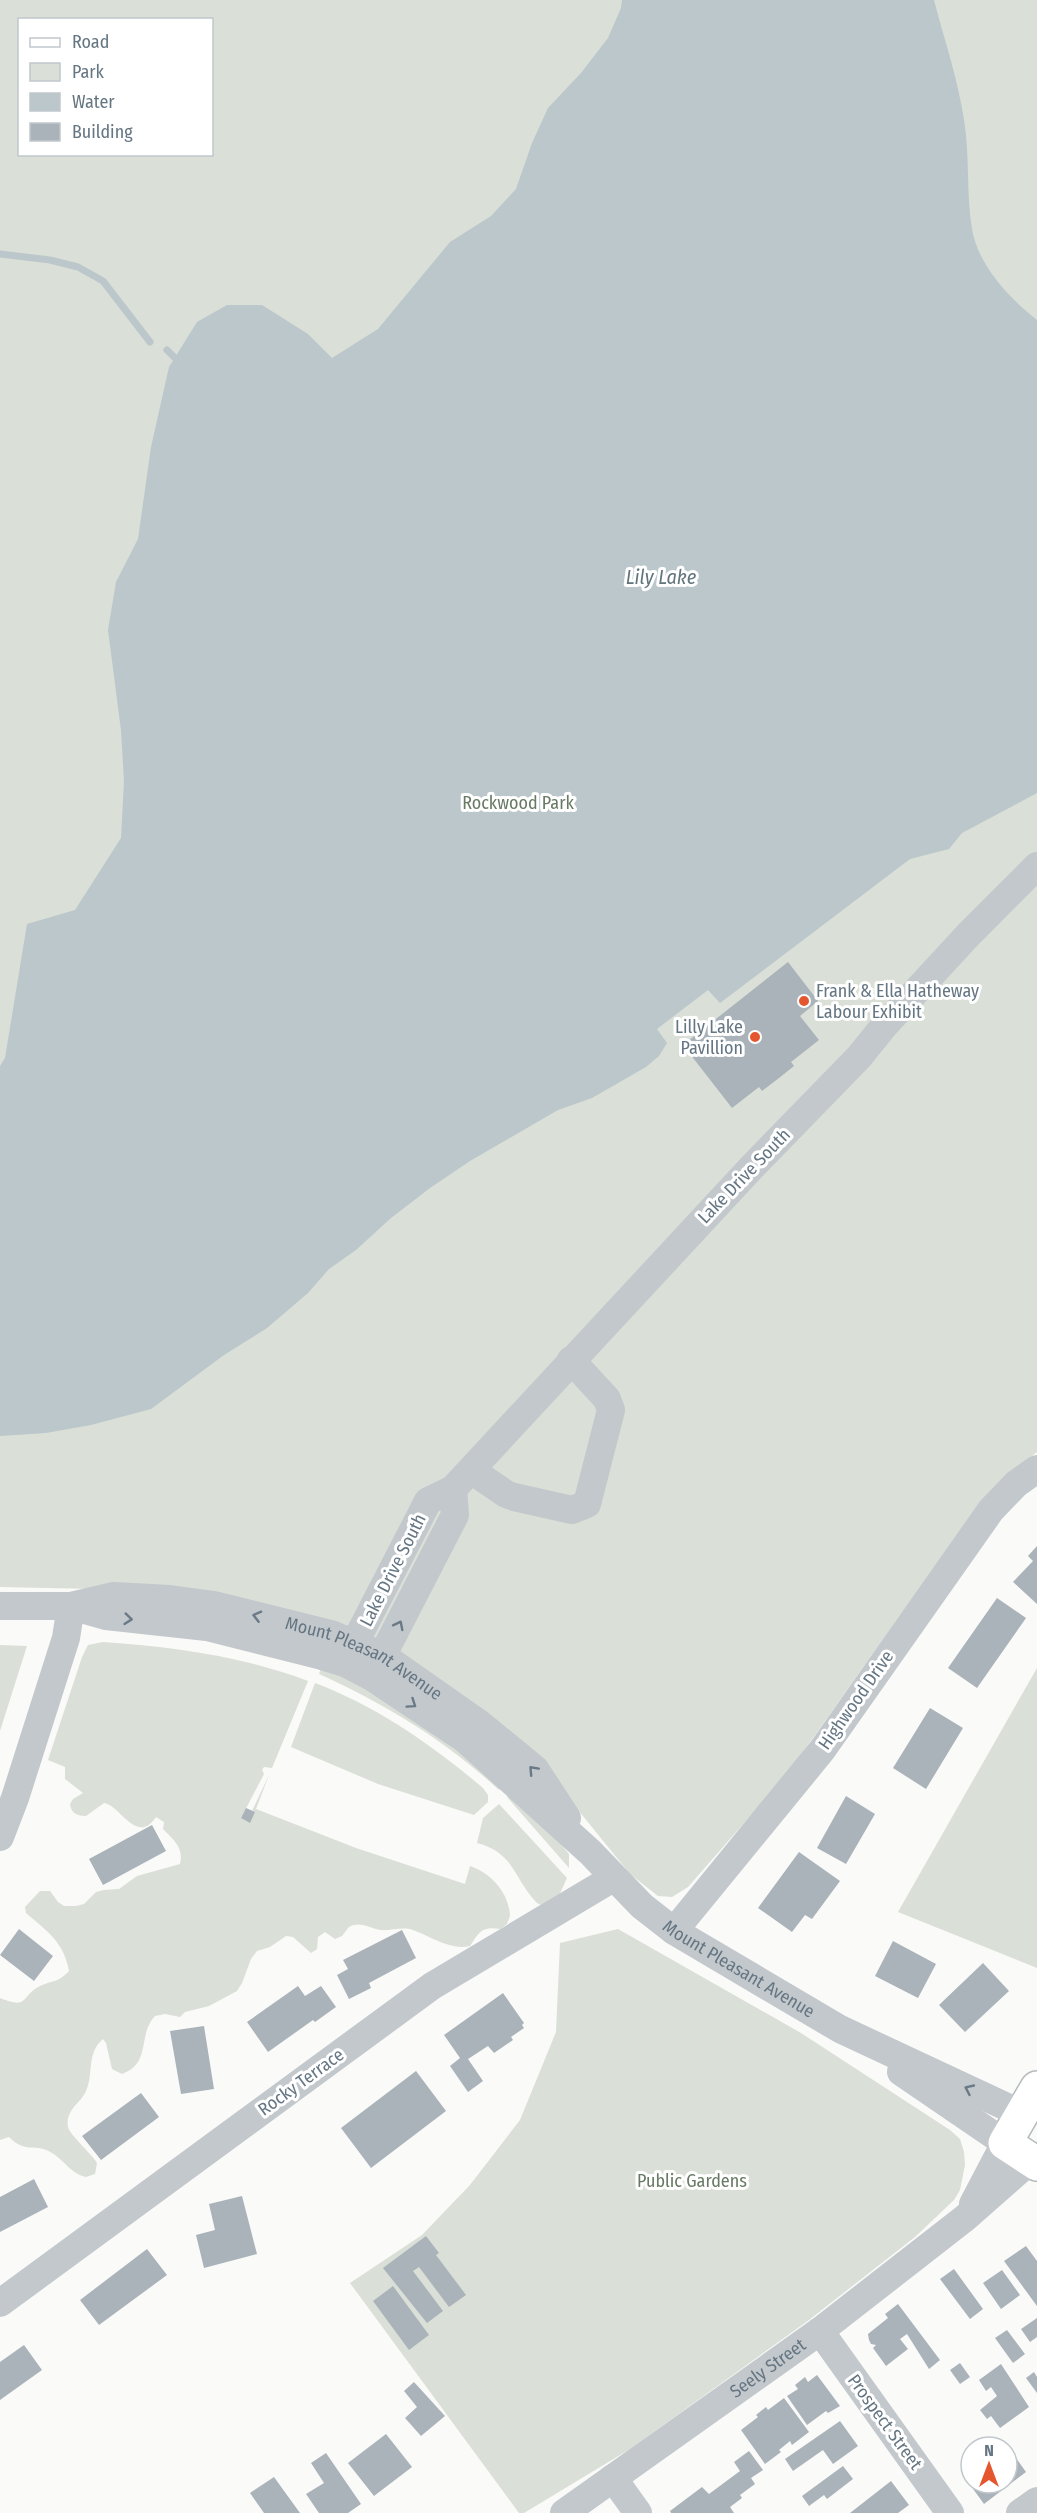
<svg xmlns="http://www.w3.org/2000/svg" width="1037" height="2513" font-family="'Fira Sans Condensed',sans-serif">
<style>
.green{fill:#dadfd7;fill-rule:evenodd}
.water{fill:#bbc7cb}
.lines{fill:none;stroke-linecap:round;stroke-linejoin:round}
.stream{stroke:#bbc7cb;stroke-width:7}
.building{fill:#aab3b9}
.major-casing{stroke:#b5babe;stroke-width:36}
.minor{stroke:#c3c8cc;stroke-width:28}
.major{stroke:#fff;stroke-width:33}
.oneway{stroke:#6a7a87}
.poi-dot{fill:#e4572e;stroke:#fff;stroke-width:2}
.labels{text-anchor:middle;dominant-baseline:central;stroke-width:6;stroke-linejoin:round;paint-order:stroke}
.park-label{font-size:18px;fill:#687a64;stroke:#fff}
.poi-label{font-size:18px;fill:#657683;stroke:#fff;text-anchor:start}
.street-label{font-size:18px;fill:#657683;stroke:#fff}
.water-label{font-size:20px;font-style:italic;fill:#60757c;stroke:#fff}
</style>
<rect width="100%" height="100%" fill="#fafaf8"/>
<path class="green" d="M0,0h1037v1452l-40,32 -25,30 -184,259 -100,114 -16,10 -14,-1 -28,-22 -69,-85 -30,-31 -390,-168 -141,-3zM20,20h192v134h-192z
M103,1642c71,5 138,14 205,39l-36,87 -8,-1 -2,3 2,4 -23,44 8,4 3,-11 17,-36 -13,34 100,39 109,36 5,-18c21,7 39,27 40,50l-3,8 -7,5c-18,-3 -21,3 -30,17 -19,5 -40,-10 -57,-16 -10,-4 -22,1 -33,0 -11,-2 -20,-9 -31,-3l-7,9 -7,3 -10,-7 -7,5 -1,12 -6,4 -18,-16 -7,-1 -16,11 -13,4 -6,8 -9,24 -5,8 -28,15 -24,6 -5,5 -15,-3 -10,2c-18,19 -3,47 -33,58l-10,-5 -6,-26 -3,-4c-17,14 -9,35 -17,52 -5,12 -21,19 -18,36 1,7 23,26 29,36l-2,11 -9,3c-16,-4 -21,-16 -34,-24 -16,-11 -25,2 -43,-16l-9,3v-142c30,12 20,-2 40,-12 13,-6 18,-3 29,-15 -5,-29 -23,-41 -43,-58l-1,-6 15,-16h10l8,11 6,4h12l8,-2 12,-12 8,-2 15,-1 18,-13 43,-12c4,-16 -6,-24 -17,-35l1,-7 -8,-5c-19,29 -36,-12 -52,-14l-18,13c-9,0 -15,-3 -16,-12l3,-5 10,-6 -18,-14v-12l-17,-7 34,-103 6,-12z
M0,1645l27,1 -27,85z
M322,1666l32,13 152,105 -7,6c-54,-50 -114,-86 -180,-116z
M1037,1668v300l-139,-56z
M315,1683c63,24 117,62 168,105l5,7v7l-14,13 -96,-31 -87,-37z
M513,1791l30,31 26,32v14l-62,-71z
M499,1804l68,74 -10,22 -16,5 -4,-2c-24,-25 -22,-50 -60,-60l6,-25z
M618,1929l183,104 149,97 10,9 4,13 1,13 -5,25 -6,10 -39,37 -106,83 -179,129 -106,64h-5l-169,-230 72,-48 48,-50 50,-65 36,-88 4,-89z"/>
<path class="water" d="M622,0h312c10,39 24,79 30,120 6,36 2,73 8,109 6,36 37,69 65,91v473l-75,40 -13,16 -39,10 -190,144 -12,-13 -51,39 10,14 -8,13 -13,11 -54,31 -34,12 -88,51 -40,27 -39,30 -35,32 -27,19 -21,24 -41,35 -43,27 -73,54 -60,16 -45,8 -46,3v-370l5,-8 22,-134 48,-14 46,-72 3,-57 -3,-51 -13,-100 8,-48 22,-43 13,-92 18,-80 28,-45 30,-17h35l46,29 24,24 46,-29 72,-87 41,-26 25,-27 16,-46 16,-35 33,-35 27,-35 13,-30z"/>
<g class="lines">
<path class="stream" d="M0,254l50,6 28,7 25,14 47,61
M167,350l7,7"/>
</g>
<path class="building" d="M788,962l30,39 -18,15 19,24 -28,22 3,4 -15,12 -17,13 -3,-4 -27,21 -49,-63z
M1037,1546v58l-24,-22 20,-21 -5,-5z
M997,1598l29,20 -49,70 -29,-20z
M930,1708l33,20 -37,61 -33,-21z
M846,1796l29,18 -29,50 -29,-16z
M246,1808l9,4 -5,11 -9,-5z
M152,1825l14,26 -63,34 -14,-26z
M799,1852l41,29 -28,38 -7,-4 -13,17 -34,-24z
M19,1929l34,27 -19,25 -34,-26z
M402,1930l14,28 -47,25 2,5 -22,11 -12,-24 11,-6 -5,-9z
M893,1941l43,23 -18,34 -43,-22z
M983,1963l26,28 -44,41 -26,-27z
M298,1986l7,10 16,-10 15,21 -21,15 -2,-2 -45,32 -21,-30z
M503,1993l21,30 -2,2 2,3 -13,9 2,3 -19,13 -6,-7 -20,13 15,22 -15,11 -18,-26 10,-8 -16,-23z
M204,2026l10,63 -33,5 -11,-63z
M416,2071l30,40 -75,57 -30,-40z
M141,2093l18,24 -58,43 -19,-24z
M34,2179l14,28 -48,25v-35z
M242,2196l15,58 -53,14 -8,-33 19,-5 -6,-26z
M426,2236l13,17 -3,2 30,40 -17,12 -30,-40 -6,4 30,40 -16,12 -44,-55z
M1026,2246l11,15v45l-33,-45z
M147,2249l20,26 -68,50 -19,-25z
M954,2269l29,40 -13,10 -30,-40z
M1002,2270l18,25 -19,14 -18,-26z
M393,2286l36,49 -20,15 -36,-49z
M898,2304l42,56 -11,9 -22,-35 -7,5 8,10 -22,17 -13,-18 3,-3 -5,-1 -2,-4 -1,-6 20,-16 -3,-4z
M1037,2318v19l-7,5 -9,-13z
M1007,2330l18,24 -12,9 -18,-25z
M24,2345l18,25 -42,30v-38z
M960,2363l10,14 -10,7 -10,-14z
M1001,2364l28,43 -29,21 -9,-12 -4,3 -7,-9 17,-14 -6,-9 -5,4 -7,-11z
M1034,2372l3,5v16l-11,-15z
M817,2375l23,31 -12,7 -2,-2 -19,14 -20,-29 11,-7 -3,-4 10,-8 3,5z
M414,2382l31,34 -24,20 -16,-18 12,-11 -13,-16z
M784,2398l25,34 -17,13 -2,-4 -11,9 2,2 -16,12 -24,-34 17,-13 -2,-2 10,-8 2,3z
M840,2421l18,25 -25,18 -10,-14 -30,21 -8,-12z
M386,2434l26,33 -38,29 -26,-33z
M1006,2444l20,28 -42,32 -21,-29 8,-6v14h36v-36h-6z
M749,2451l14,19 -12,8 4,6 -15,11 2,3 -12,9 4,6h-63l-1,-2 32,-24 7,7 31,-23 -6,-9z
M326,2453l35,51 -13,9h-29l-13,-19 18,-11 -13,-20z
M843,2466l10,13 -26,20 -3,-4 -15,11 -7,-10z
M274,2477l26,36h-36l-14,-20z
M891,2481l18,24 -11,8h-48z"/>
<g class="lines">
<g class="major-casing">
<path id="major" d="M1037,2088l-32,55 32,21"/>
</g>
<g class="minor">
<path d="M471,1470l35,24 8,3 58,13 15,-6 24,-94 -4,-11 -36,-39"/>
<path d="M453,1489l298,-321 108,-111 25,-31 85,-92 68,-68"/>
<path id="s1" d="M0,1606h71l43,-10 56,3 44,6 117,29 52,22 97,68 55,45 32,49"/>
<path id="s2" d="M71,1606l35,10 101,11 115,29 23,7 27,14 93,62 125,113 52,54 32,25 166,98 182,85"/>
<path d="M346,1660l82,-159 25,-12 2,26 -81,157"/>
<path d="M0,1837l15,-39 51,-160 5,-32"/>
<path d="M674,1931l148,-181 169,-240 25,-26 21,-15"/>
<path d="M901,2072l104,71 -32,61"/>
<path d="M0,2303l432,-317 181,-108"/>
<path d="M820,2331l130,182"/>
<path d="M613,2478l25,35"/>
<path id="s3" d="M564,2513l256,-182 145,-113 66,-58"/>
<path d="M1020,2513l17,-12"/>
</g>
<use href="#major" class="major"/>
</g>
<defs><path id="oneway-chevron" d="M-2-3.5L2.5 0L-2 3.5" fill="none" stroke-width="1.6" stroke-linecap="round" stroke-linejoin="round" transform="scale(1.5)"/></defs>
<g class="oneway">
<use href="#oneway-chevron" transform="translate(257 1616) rotate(-166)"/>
<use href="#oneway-chevron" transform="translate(128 1619) rotate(6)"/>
<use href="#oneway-chevron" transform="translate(399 1625) rotate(-63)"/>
<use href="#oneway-chevron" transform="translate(412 1704) rotate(34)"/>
<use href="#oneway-chevron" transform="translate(533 1770) rotate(-133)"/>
<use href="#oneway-chevron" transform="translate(969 2089) rotate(-155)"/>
</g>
<g class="poi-dot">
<circle cx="804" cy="1001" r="6"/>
<circle cx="755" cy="1037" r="6"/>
</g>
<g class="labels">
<g class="park-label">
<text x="518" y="803">Rockwood Park</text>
<text x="692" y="2181">Public Gardens</text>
</g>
<g class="poi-label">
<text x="816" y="991">Frank &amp; Ella Hatheway<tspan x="816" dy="21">Labour Exhibit</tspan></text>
<text x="743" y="1027" text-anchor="end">Lilly Lake<tspan x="743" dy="21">Pavillion</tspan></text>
</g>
<g class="street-label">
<text transform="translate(744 1176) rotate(-46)">Lake Drive South</text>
<text transform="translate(393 1570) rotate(-63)">Lake Drive South</text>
<text stroke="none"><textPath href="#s1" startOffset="376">Mount Pleasant Avenue</textPath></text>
<text transform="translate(856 1700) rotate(-55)">Highwood Drive</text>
<text stroke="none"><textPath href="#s2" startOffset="782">Mount Pleasant Avenue</textPath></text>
<text transform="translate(301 2082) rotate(-36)">Rocky Terrace</text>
<text stroke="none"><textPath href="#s3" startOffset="250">Seely Street</textPath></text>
<text transform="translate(885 2422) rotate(54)">Prospect Street</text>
</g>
<g class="water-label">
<text x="661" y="577">Lily Lake</text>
</g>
</g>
<rect x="18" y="18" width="195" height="138" fill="#ffffff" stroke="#c1c8cd" stroke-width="1.5"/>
<rect x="30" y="38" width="30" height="9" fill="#ffffff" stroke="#c1c8cd" stroke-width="1.5"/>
<text x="72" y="48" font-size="18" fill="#657683">Road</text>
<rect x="30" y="63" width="30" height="18" fill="#dadfd7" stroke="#c1c8cd" stroke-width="1.5"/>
<text x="72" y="78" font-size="18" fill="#657683">Park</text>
<rect x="30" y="93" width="30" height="18" fill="#bbc7cb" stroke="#c1c8cd" stroke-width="1.5"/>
<text x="72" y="108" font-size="18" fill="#657683">Water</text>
<rect x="30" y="123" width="30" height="18" fill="#aab3b9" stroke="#c1c8cd" stroke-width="1.5"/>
<text x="72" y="138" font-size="18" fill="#657683">Building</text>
<g transform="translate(989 2465)"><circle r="28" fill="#ffffff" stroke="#c1c8cd" stroke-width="1.5"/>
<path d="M0-4.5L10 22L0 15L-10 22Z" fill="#e4572e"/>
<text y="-9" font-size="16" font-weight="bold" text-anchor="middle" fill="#657683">N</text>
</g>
</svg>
